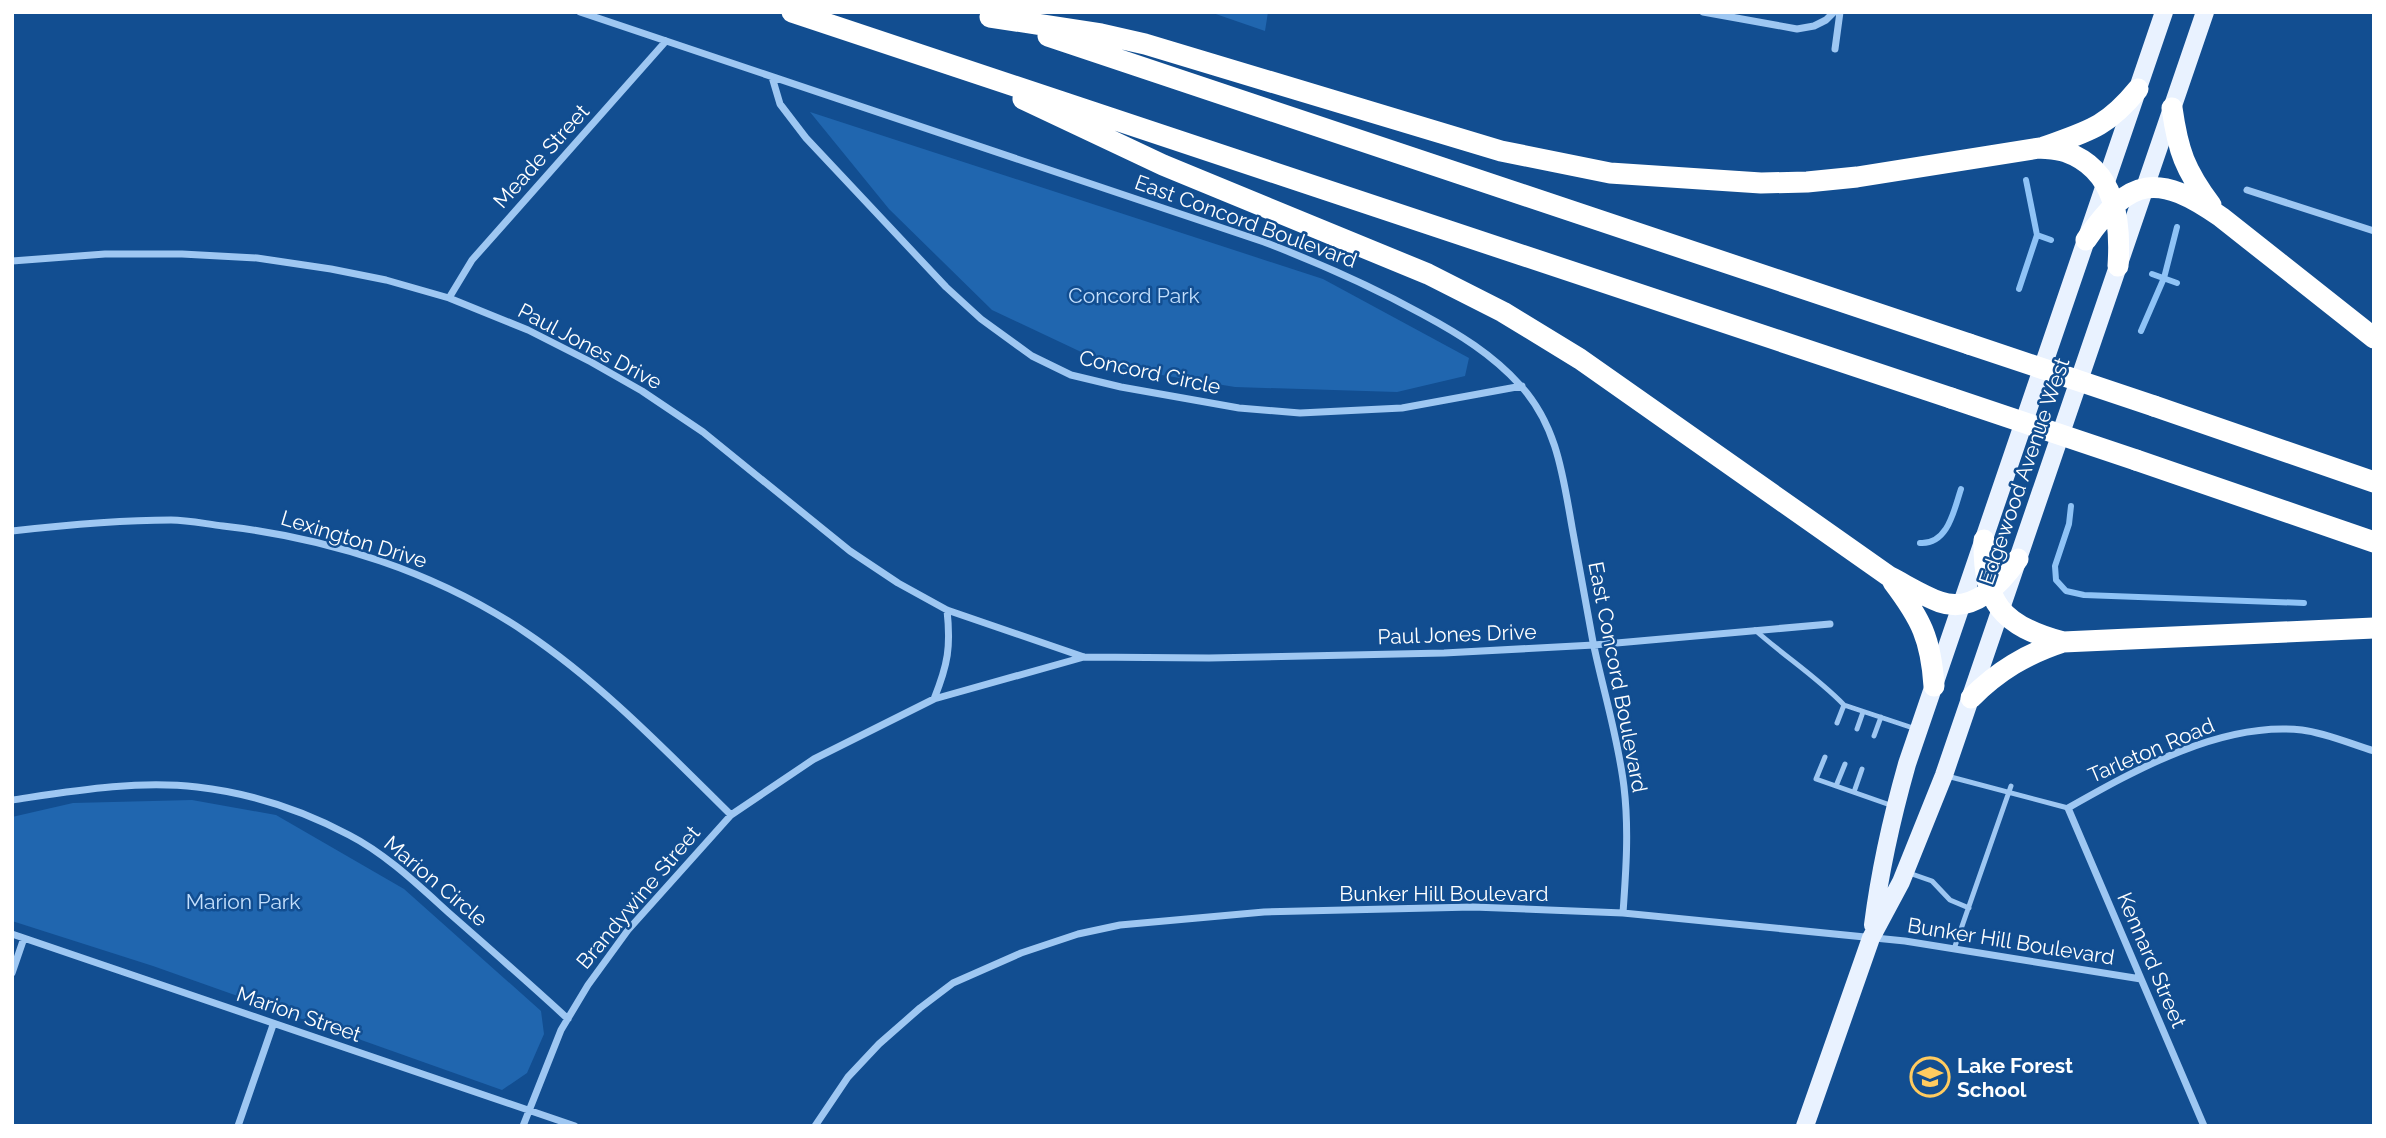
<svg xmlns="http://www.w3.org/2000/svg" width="2386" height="1138" font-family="Raleway,sans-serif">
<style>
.green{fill:#2066af}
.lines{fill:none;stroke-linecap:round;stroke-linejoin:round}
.stream{stroke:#8fc3f6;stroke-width:6}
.lane{stroke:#9ec7f2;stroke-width:5}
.street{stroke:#9ec7f2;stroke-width:7}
.primary{stroke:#e9f2ff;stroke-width:18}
.highway{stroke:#fff;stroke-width:21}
.highway-bridge{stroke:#fff;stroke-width:21}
.labels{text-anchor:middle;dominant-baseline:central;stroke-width:5;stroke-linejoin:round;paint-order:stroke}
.street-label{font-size:21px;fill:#fff;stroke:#124e91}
.park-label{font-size:21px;fill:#c5e0fd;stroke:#124e91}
.poi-label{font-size:21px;font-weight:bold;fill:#fff;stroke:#124e91;text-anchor:start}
</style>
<rect width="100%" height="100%" fill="#124e91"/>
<path class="green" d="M1210,12h58l-3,19z
M810,112l513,167 146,79 -4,18 -68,16 -162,-5 -122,-20 -121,-57 -103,-101z
M192,800l84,15 128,74 137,122 3,23 -17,39 -25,17 -349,-124 -141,-45v-104l61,-14z"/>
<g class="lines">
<path class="stream" d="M2037,235l14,5
M2152,274l25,9
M2019,289l18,-54 -11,-55
M2141,331l23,-53 13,-51
M2071,506l-2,18 -14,42 1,14 10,11 18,4 220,8
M1920,543c28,2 34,-33 41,-54"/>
<path class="lane" d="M1755,630c29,26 62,47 89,75
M1837,723l7,-18 72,24
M1857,729l6,-17
M1874,736l7,-19
M1825,757l-9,22 77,27
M1947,776l121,32
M1836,786l9,-22
M1854,792l8,-23
M1909,873l23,8 18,19 19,8
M1954,949l57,-163"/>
<path class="street" d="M580,12l684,230c55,21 107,44 158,72 37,20 70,40 98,71 37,40 43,91 52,142 7,38 14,76 21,115 10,48 25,95 31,145 5,42 2,84 -1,126
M1703,12l94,17 17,-3 12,-6 8,-8
M1835,49l5,-37
M772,77l8,27 26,34 140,149 35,32 51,37 39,19 50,12 118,21 61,5 102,-5 120,-22
M2247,190l127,41
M12,261l93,-7h77l75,4 74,11 55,11 63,18 79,32 63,32 51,29 61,41 147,119 48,32 49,27 137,47 125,1 235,-5 150,-8 236,-21
M449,298l23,-38 194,-219
M12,531c53,-6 106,-11 159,-11 17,0 35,4 52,6 106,12 213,46 302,106 76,51 141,119 206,183
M934,699c14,-35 17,-52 13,-89
M12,800c61,-9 124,-20 185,-13 53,6 105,23 152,48 37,19 69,50 100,78 40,35 80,70 119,106
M12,934l563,192
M12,973l12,-35
M238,1126l35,-101
M523,1126l38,-96 27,-45 40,-55 103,-115 83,-56 120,-60 150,-42
M815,1126l33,-49 31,-33 41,-36 33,-25 68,-30 57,-19 42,-9 144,-13 209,-5 150,6 282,28 236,38
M2204,1126l-136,-318c67,-38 154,-87 234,-78 24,3 49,14 72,21"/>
<path class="primary" d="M1873,925c7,-55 19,-108 34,-161l257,-752
M1805,1126l66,-188 30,-56 43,-107 261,-763"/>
<path class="highway" d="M792,12l1159,386
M990,17l111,17 44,10 356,107 109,22 151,10 46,-1 50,-5 182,-29c9,1 19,1 27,4 50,18 55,69 52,114
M1048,36l921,308
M1023,99l140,66 265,109 75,38 77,47 310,218c16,8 33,19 50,25 34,12 61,-19 78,-43
M2172,108c6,43 13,62 39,97
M2044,147c45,-16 63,-20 94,-58
M2086,240c44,-64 72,-67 135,-23l153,121
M2154,406l220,76
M2136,460l238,82
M1984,540c-1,63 18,86 79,102l311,-14
M1893,582c28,37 38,57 41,104
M1971,698c27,-27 55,-44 92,-56"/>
<path class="highway-bridge" d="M1969,344l185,62
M1951,398l185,62"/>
</g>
<defs>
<g id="school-ring" transform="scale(2.0125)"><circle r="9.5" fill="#124e91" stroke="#ffcb5f" stroke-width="1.5"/><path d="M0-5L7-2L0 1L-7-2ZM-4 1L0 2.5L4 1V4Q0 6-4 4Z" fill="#ffcb5f"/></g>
</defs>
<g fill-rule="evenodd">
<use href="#school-ring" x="1930" y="1077"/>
</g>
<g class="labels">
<g class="street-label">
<text transform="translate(541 156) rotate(-48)">Meade Street</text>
<text transform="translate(1246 221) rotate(20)">East Concord Boulevard</text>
<text transform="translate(590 346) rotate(28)">Paul Jones Drive</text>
<text transform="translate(1150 372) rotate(12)">Concord Circle</text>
<text transform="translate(2024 471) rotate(-71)">Edgewood Avenue West</text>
<text transform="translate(354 539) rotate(17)">Lexington Drive</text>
<text transform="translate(1457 634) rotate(-2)">Paul Jones Drive</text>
<text transform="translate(1618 677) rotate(79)">East Concord Boulevard</text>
<text transform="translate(2151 750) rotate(-23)">Tarleton Road</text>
<text transform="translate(436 881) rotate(40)">Marion Circle</text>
<text x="1444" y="893">Bunker Hill Boulevard</text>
<text transform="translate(638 897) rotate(-50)">Brandywine Street</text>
<text transform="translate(2011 941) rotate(9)">Bunker Hill Boulevard</text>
<text transform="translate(2152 960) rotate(67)">Kennard Street</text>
<text transform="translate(299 1014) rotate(19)">Marion Street</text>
</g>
<g class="park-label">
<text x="1134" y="295">Concord Park</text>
<text x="243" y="901">Marion Park</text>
</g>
<g class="poi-label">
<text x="1957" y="1065">Lake Forest<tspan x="1957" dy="24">School</tspan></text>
</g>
</g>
<rect width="2386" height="1138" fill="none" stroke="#ffffff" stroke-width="28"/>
</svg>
